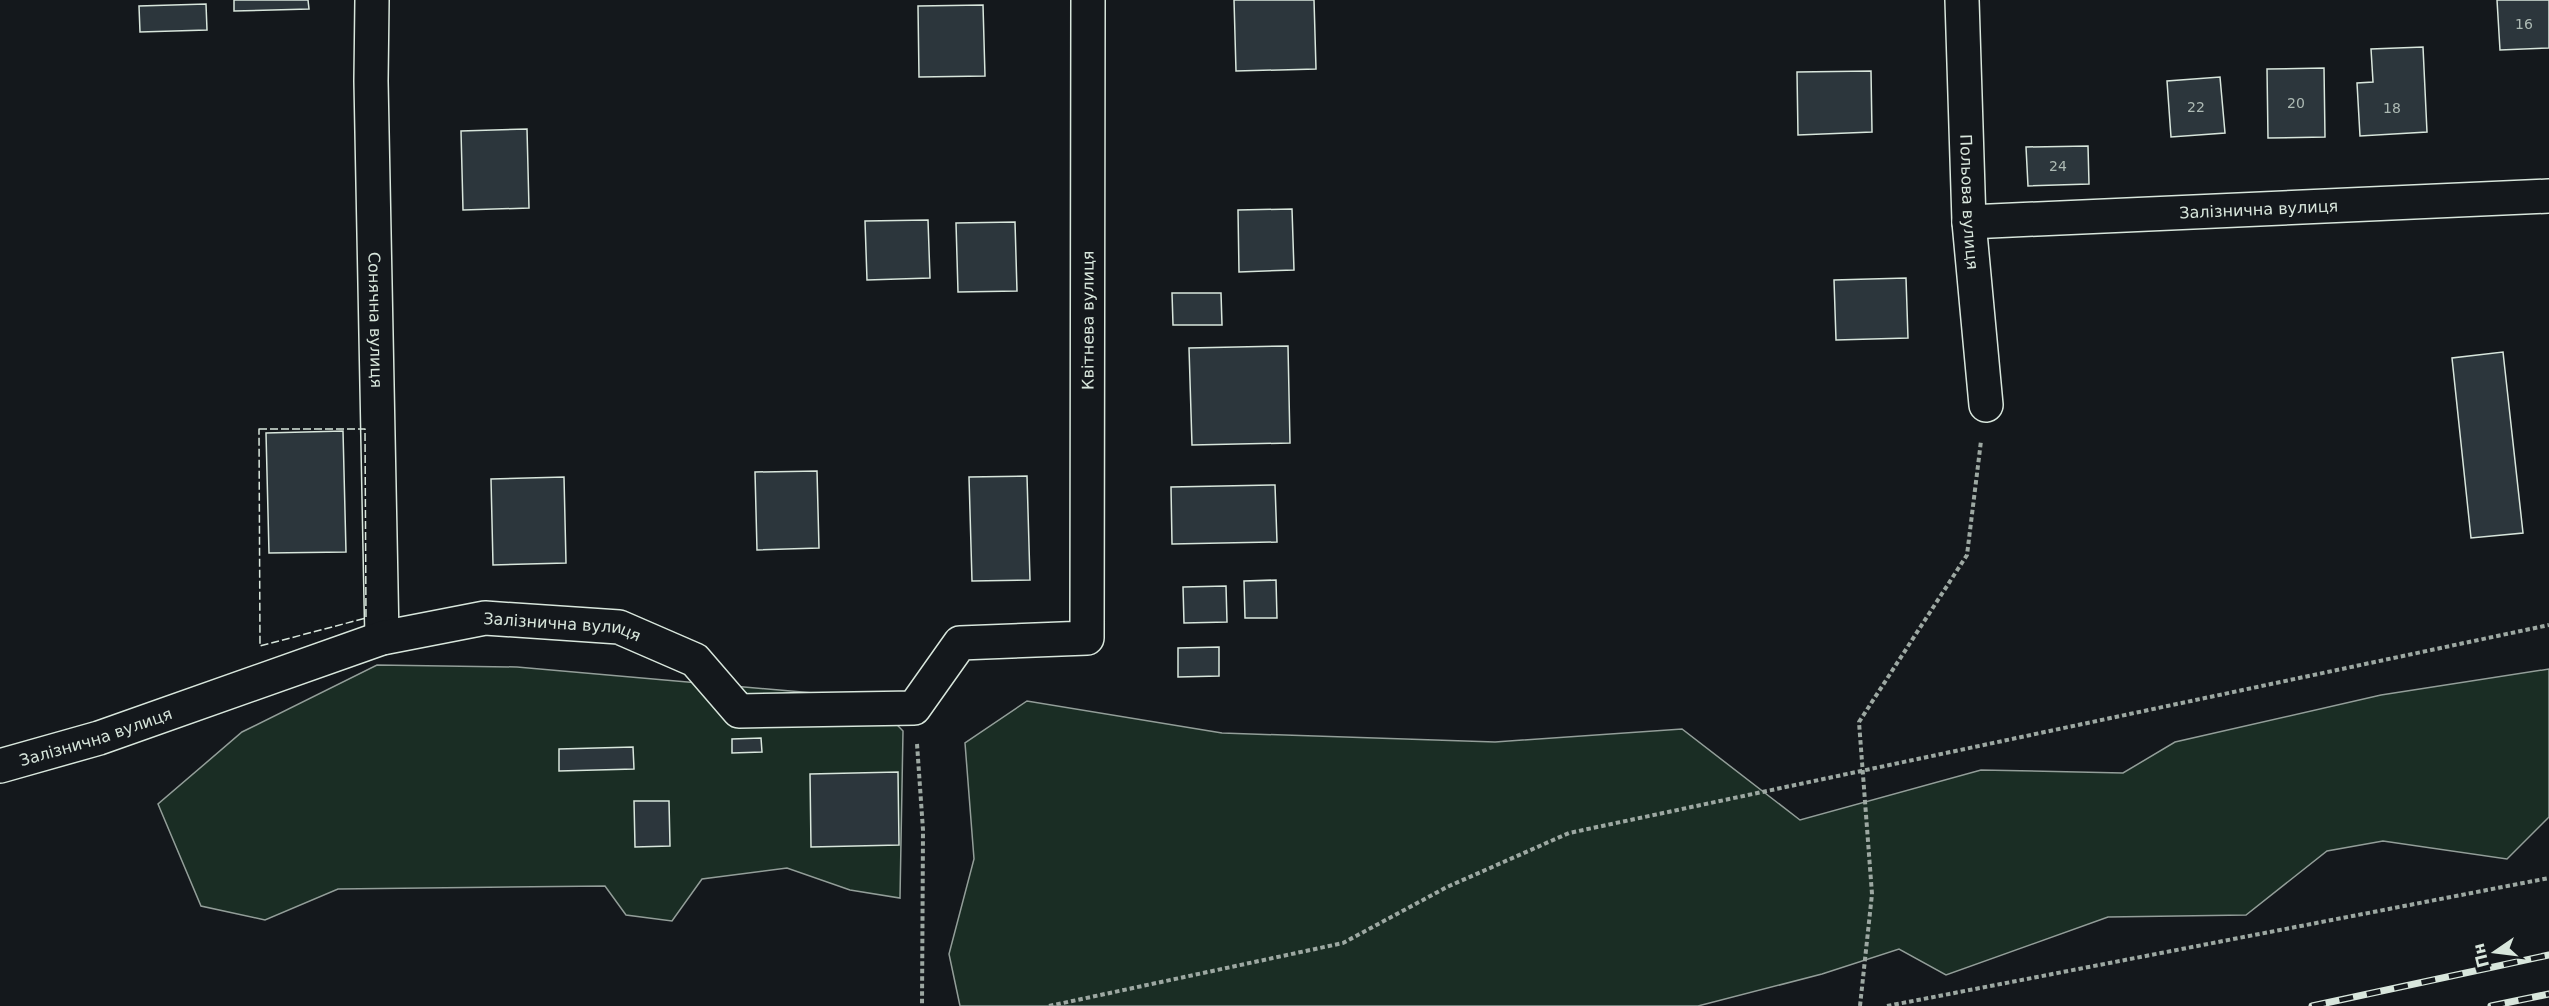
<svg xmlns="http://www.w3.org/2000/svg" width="2549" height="1006" font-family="'DejaVu Sans',sans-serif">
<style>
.green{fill:#1a2d24;stroke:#939e99;stroke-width:1.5}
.building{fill:#2c363c;stroke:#d8e6dc;stroke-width:1.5}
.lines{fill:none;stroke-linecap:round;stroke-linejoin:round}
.minor-casing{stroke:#d8e6dc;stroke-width:36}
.path{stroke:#9da8a2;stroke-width:4;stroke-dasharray:4.5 3;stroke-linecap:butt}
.minor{stroke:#14181c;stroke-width:33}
.rail-casing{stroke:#d8e6dc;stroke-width:7}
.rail{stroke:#14181c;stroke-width:4.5;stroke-dasharray:14;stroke-linecap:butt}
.fence{stroke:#d8e6dc;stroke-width:1.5;stroke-dasharray:8 3;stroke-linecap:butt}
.labels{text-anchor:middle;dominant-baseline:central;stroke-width:4.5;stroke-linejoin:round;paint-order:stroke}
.number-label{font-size:14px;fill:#adbab4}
.street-label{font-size:16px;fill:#d8e6dc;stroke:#14181c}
</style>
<rect width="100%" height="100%" fill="#14181c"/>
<path class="green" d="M377,665l140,2 354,31 32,33 -3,167 -50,-8 -63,-22 -85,11 -30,42 -46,-6 -21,-29 -267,3 -73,31 -64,-14 -43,-102 84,-72z
M2549,669v148l-42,42 -124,-18 -56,10 -81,64 -138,2 -162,58 -47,-26 -77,25 -124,32h-738l-11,-52 25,-95 -9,-116 62,-42 195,32 273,9 187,-13 118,91 181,-50 142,3 52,-31 206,-47z"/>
<path class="building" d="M234,0h74l1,9 -75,2z
M1234,0h80l2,69 -80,2z
M2497,0h52v48l-49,2z
M206,4l1,26 -67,2 -1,-26z
M983,5l2,71 -66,1 -1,-71z
M2423,47l4,85 -67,4 -3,-53 16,-1 -2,-33z
M2324,68l1,69 -57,1 -1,-69z
M1871,71l1,61 -74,3 -1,-63z
M2220,77l5,56 -54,4 -4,-56z
M527,129l2,79 -66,2 -2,-79z
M2088,146l1,38 -61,2 -2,-39z
M1292,209l2,61 -55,2 -1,-62z
M928,220l2,58 -63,2 -2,-59z
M1015,222l2,69 -59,1 -2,-69z
M1906,278l2,60 -72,2 -2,-60z
M1172,293h49l1,32h-49z
M1288,346l2,97 -98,2 -3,-97z
M2503,352l20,181 -52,5 -19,-180z
M343,431l3,121 -77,1 -3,-120z
M817,471l2,77 -62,2 -2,-78z
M1027,476l3,104 -58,1 -3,-104z
M564,477l2,86 -73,2 -2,-86z
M1275,485l2,57 -105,2 -1,-57z
M1276,580l1,38h-32l-1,-37z
M1226,586l1,36 -43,1 -1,-36z
M1219,647v29l-41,1v-29z
M761,738l1,14 -30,1v-14z
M633,747l1,22 -75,2v-22z
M898,772l1,73 -88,2 -1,-73z
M634,801h35l1,45 -35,1z"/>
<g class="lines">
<g class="minor-casing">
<g id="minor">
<path id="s1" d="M372,0l-1,81 11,557"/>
<path id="s2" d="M1962,0l7,222 17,183"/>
<path id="s3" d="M1969,222l580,-26"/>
<path id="s4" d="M0,766l99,-28 283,-100 103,-20 134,9 76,33 44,51 175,-3 46,-65 127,-5 1,-638"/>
</g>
</g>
<path class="path" d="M917,744l6,86 -1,176
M1049,1006l294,-63 104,-56 122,-54 980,-208
M1860,1006l12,-112 -13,-172 108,-167 14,-114
M1887,1006l662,-128"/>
<use href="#minor" class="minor"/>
<g class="rail-casing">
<path id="rail" d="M2312,1006l237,-51
M2491,1006l58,-12"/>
</g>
<use href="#rail" class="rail"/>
<path class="fence" d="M259,429h106l1,189 -106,28z"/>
</g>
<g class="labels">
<g class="number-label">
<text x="2524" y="24">16</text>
<text x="2296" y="103">20</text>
<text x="2196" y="107">22</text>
<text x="2392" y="108">18</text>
<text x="2058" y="166">24</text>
</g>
<g class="street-label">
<text stroke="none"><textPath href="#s2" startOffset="202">Польова вулиця</textPath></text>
<text stroke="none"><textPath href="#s3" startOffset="290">Залізнична вулиця</textPath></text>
<text stroke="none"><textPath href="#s1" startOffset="320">Сонячна вулиця</textPath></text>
<text stroke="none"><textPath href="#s4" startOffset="1492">Квітнева вулиця</textPath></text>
<text stroke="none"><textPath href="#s4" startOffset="586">Залізнична вулиця</textPath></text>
<text stroke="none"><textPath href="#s4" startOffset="100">Залізнична вулиця</textPath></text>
</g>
</g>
<g transform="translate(2495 952) rotate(256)" stroke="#14181c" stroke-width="4.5" paint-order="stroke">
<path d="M0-4.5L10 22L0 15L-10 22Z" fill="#d8e6dc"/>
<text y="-9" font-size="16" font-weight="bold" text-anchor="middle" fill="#d8e6dc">Пн</text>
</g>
</svg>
